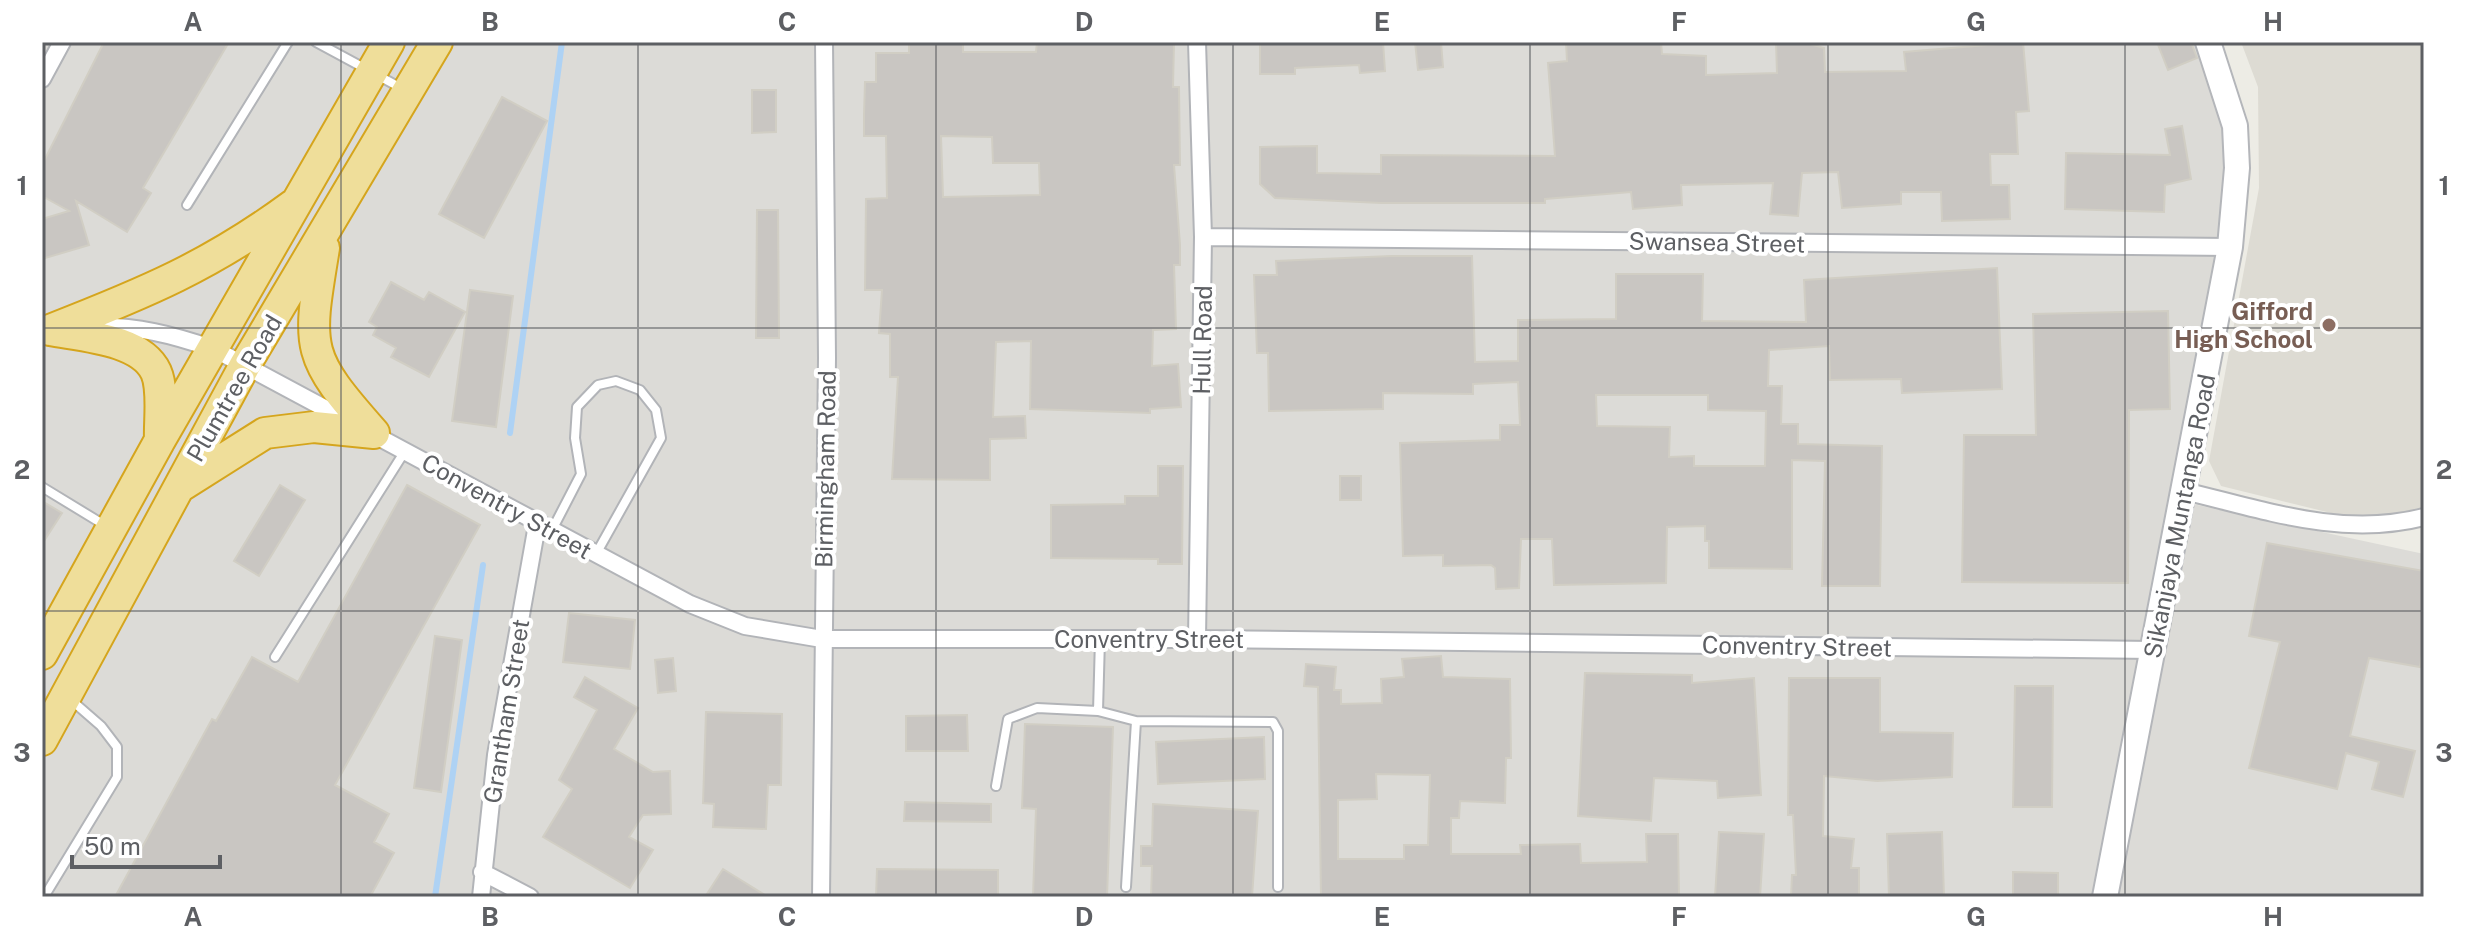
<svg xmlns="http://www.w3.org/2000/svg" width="2466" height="939" font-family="'Public Sans',sans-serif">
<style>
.industrial{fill:#dcdbd7}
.education{fill:#dddbd3}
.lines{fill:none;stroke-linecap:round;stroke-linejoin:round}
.stream{stroke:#aed2f4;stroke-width:6}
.building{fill:#c9c6c2;stroke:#d1cec4;stroke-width:2;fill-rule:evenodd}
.lane-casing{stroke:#b2b4b8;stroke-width:12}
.street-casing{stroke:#b2b4b8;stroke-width:20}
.secondary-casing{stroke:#b4b6ba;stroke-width:28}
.highway-casing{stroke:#d5a51d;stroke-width:34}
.lane{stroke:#fff;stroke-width:8}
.street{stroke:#fff;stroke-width:16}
.secondary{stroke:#fff;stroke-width:24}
.highway{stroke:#efde9a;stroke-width:30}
.grid{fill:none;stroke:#5d5f63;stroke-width:2;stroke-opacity:0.55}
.education-dot{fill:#8d6e63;stroke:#fff;stroke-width:3}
.labels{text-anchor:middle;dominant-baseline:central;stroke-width:8;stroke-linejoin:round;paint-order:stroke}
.street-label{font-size:24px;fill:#5d5f63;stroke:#fff}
.education-label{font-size:24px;font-weight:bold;fill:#785e54;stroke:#fff;text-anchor:end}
.neatline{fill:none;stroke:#5d5f63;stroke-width:3}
.grid-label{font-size:26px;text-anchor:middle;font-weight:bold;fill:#5d5f63}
</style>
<rect width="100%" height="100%" fill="#edece5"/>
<path class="industrial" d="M42,42h2158l26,82 3,46 -9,88 -46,242 250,54v343h-2382z"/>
<path class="education" d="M2241,42h183v465l-43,10 -46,-3 -114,-28 -12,-25 50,-273 -1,-101z"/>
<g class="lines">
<path class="stream" d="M510,433l52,-391
M435,897l48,-332"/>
</g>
<path class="building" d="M104,42h125l-86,146 8,5 -24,39 -51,-31 13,44 -47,14v-40l27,-8 -27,-15v-31z
M909,42h54v10h73l1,-10h137l-1,45h6l1,78h-6l6,80v20h-6l2,64 -23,1 -1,36 26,-2 3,43 -31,2v4l-120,-4 1,-68 -35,1 -3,75 32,-1 1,22 -36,1v41l-98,-1 6,-102h-8v-43l-11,-1 3,-43h-17l1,-91 21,-1 -1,-62h-22v-21l1,-33h11v-29h33zM941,136l51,1 1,26h46l1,32 -97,2z
M1260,42h123l2,29 -25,2 -1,-8 -64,3v6h-35z
M1415,42h26l2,25 -25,3z
M1566,42h95l1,12 44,2v19l71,-2 -1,-31h27l21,6 1,24 81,-1 -2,-19 119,-10 6,69 -13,1 2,42h-28l1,31h18l1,34 -68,2 -1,-29h-40v12l-59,4 -4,-36 -36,1 -4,43 -28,-2 3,-31 -92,2 1,20 -49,4 -2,-17 -86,7v4h-164l-106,-5 -15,-14v-37l57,-1v27l64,1v-19l174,1 -7,-93 19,-2z
M2157,42h34l6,16 -29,12z
M752,90h24v42l-24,1z
M502,97l45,24 -63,117 -45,-24z
M2182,126l9,53 -26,6 -1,27 -99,-3 1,-56 104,2 -5,-26z
M757,210h21l1,128h-23z
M1391,256h81l3,106 43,-1v-41l98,-1v-45h87l-1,47 104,1 -2,-42 193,-12 5,121 -100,4 -1,-14 -71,1 -1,-34 -60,4 -1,36h14l-1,38h17v20l84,2 -2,140h-58l3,-125 -33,-1v109l-83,-1v-27h-4v-15l-38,1 -1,56 -112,2 -2,-46h-31l-2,49 -23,1 -1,-21 -4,-3 -48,1v-11l-40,1 -3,-113 100,-3v-15h20l-2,-43 -45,2v10l-90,-1v16l-114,2 -1,-58h-11l-3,-78h23l-1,-14zM1596,395h112v15l58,1 -1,55h-71v-10l-25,1 1,-30 -73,-1z
M391,282l33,18 5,-8 36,20 -36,65 -38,-20 5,-9 -23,-13 4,-8 -8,-5z
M470,290l43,6 -17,131 -44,-6z
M2168,311l2,98 -41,1 -1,173 -166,-1 2,-147h72l-3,-121z
M1158,466h25l-1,98h-24v-5l-107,-1v-53l74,-1v-8h33z
M1340,476h21v24h-21z
M280,485l25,15 -46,76 -25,-15z
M407,485l73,40 -145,260 54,29 -15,28 20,11 -24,44h-255l97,-178 4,2 36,-64 46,25z
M42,501l20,12 -20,31z
M2267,543l157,28v72l-4,24 -51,-9 -19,78 65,15 -12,46 -31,-8 7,-27 -33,-9 -9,36 -88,-21 31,-126 -31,-6z
M569,613l66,7 -5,49 -67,-7z
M435,636l27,4 -21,152 -27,-4z
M1441,656l2,21 67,2 1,79h-5l-1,45 -45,-2 -1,17h-8v36h70l-1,-9 60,-1 1,19 66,-1 -1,-28h32l1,63h-358l-3,-210 -14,-1 2,-22 30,3 -2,23h7v14l41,-1 -1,-24 23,-2 -2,-18zM1376,774l54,1 -2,70h-24v14h-66v-59l39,-1z
M673,658l3,33 -18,2 -3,-33z
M1585,673l107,2v8l62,-5 7,117 -43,3 -1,-17 -63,-3 -3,43 -73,-5z
M585,677l53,31 -24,41 39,23 17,-1 1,43 -28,1 -14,22 24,13 -23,38 -87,-51 29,-48 -13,-9 38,-70 -23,-13z
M1789,678h91v54l73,1 -1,44 -75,4 -53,-5 -1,60 31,3 -3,29h8v29h-68l1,-22h4l-3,-60h-5z
M2015,686h38l-1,121h-39z
M706,712l76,2 -1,71h-13l-2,44 -53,-2 1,-23 -11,-1z
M967,715l1,36h-62v-35z
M1025,724l88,3 -6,170h-74l3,-88 -14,-1z
M1264,737l1,42 -107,5 -2,-42z
M905,802l86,2v18l-87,-1z
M1153,804l105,7 -6,86h-101l1,-31h-11v-20h11z
M1719,832l45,2 -4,63h-45z
M1942,832l2,65h-55l-2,-63z
M723,869l45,28h-63z
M877,869l121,1v27h-122z
M2013,872l45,1v24h-45z"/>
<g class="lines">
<g class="lane-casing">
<path id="lane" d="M316,42l87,47
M187,205l101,-163
M42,487l64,39
M551,532l30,-58 -6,-36 2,-31 21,-22 18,-4 24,9 16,20 5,28 -65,116
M1100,639l-2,72 38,10 -10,166
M275,657l130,-206
M1136,721l137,1 5,9v156
M996,786l12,-67 29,-11 61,3
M44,897l73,-120v-30l-16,-21 -31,-27"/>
</g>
<g class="street-casing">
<path id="street" d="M1197,42l6,195 -6,402
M42,79l20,-37
M1203,237l1027,10
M91,327c45,-2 82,8 123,22l476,255 55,22 77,13h375l956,11
M2184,491c80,19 158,47 240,26
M482,872l48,25
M481,897l15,-142 41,-230
M821,897l6,-539 -3,-316"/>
</g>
<g class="secondary-casing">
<path id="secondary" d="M2105,897l125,-650 7,-79 -2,-42 -27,-84"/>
</g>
<g class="highway-casing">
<path id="highway" d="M324,248c-17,102 -19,107 50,185
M50,330c95,-37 160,-64 243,-125
M50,330c31,6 91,9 106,42 8,18 3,49 4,68
M181,486l84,-53 49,-6 60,6
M42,654l118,-214 229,-398
M42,740l203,-375 192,-323"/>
</g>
<use href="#lane" class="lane"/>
<use href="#street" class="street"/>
<use href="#secondary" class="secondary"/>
<use href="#highway" class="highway"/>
</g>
<path class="grid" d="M341,42v855M638,42v855M936,42v855M1233,42v855M1530,42v855M1828,42v855M2125,42v855M42,328h2382M42,611h2382"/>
<circle class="education-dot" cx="2329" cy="325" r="8"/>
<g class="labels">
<g class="street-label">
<text transform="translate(1717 242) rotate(1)">Swansea Street</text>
<text transform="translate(1202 340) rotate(-89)">Hull Road</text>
<text transform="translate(234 388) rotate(-60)">Plumtree Road</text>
<text transform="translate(825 469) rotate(-89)">Birmingham Road</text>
<text transform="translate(507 506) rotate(29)">Conventry Street</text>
<text transform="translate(2179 516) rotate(-79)">Sikanjaya Muntanga Road</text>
<text x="1149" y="639">Conventry Street</text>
<text transform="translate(1797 646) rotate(1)">Conventry Street</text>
<text transform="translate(506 711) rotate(-81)">Grantham Street</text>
</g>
<g class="education-label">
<text x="2313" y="311">Gifford<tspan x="2313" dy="28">High School</tspan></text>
</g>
</g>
<rect width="2466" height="939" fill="none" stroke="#ffffff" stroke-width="88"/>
<path d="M72 855v12h148v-12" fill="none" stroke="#5d5f63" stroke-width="4"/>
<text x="84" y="855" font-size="24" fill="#5d5f63" stroke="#ffffff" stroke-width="6" paint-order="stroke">50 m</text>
<rect x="44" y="44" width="2378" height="851" class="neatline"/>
<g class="grid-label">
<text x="193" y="31">A</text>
<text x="490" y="31">B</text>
<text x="787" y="31">C</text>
<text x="1084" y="31">D</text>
<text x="1382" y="31">E</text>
<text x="1679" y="31">F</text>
<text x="1976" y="31">G</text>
<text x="2273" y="31">H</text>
<text x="22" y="195">1</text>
<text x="2444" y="195">1</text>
<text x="22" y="479">2</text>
<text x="2444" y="479">2</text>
<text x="22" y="762">3</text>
<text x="2444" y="762">3</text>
<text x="193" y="926">A</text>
<text x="490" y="926">B</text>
<text x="787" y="926">C</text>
<text x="1084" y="926">D</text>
<text x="1382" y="926">E</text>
<text x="1679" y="926">F</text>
<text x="1976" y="926">G</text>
<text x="2273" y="926">H</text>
</g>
</svg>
